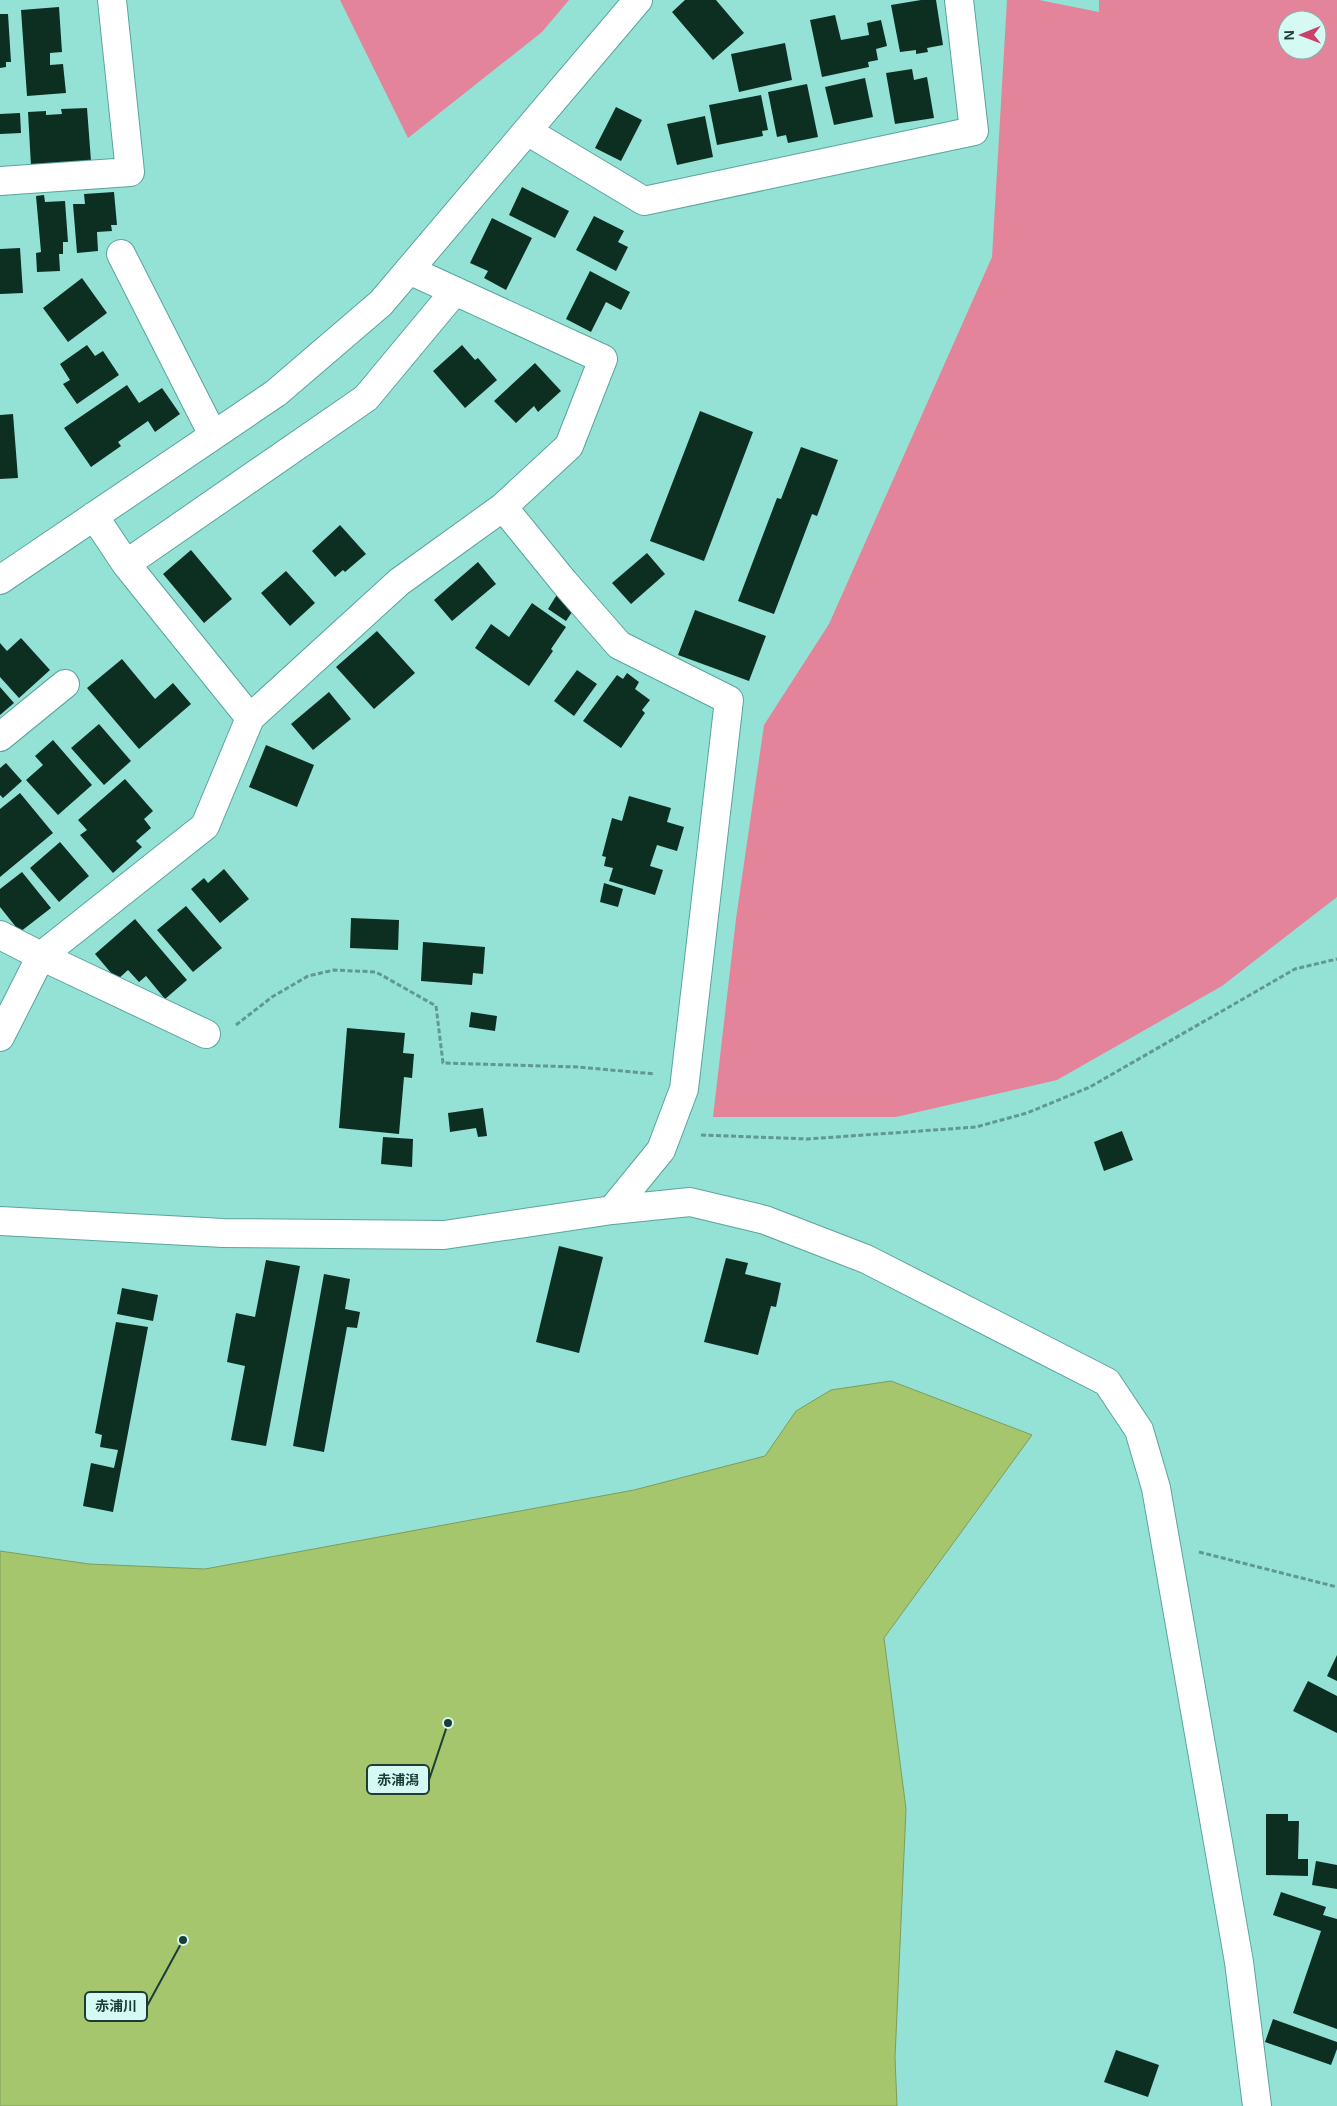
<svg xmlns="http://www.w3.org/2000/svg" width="1337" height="2106" font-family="Arial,'Noto Sans JP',sans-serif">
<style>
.green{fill:#e4849b;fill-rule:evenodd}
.water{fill:#a6c66d;stroke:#7d9d5d}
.building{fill:#0d2f22}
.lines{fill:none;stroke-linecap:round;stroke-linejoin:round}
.minor-casing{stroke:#5aa59c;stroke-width:30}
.path{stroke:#5f9991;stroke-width:3;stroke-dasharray:5 2.5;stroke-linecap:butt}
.minor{stroke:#fff;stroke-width:28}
.leader{fill:none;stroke:#1c3c38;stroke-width:2}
.callout-dot{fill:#1c3c38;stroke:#d5faf4;stroke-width:2}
.callout{fill:#d5faf4;stroke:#1c3c38;stroke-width:2}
.callout-label{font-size:14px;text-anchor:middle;font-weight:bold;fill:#1c3c38}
</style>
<rect width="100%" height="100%" fill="#94e1d6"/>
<path class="green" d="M340,0h229l-27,32 -134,106z
M1007,0h32l60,12v-12h238v897l-115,89 -165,94 -161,37h-183l23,-198 28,-194 65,-101 163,-367zM1287,20h30v30h-30z"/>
<path class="water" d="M891,1381l141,54 -148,203 22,171 -11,249 2,48h-897v-555l89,13 116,5 429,-79 131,-34 31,-45 35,-21z"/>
<path class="building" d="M685,0h31l28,33 -31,27 -41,-48z
M921,0h15l7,45 -16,3 1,4 -12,2v-4l-16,2 -9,-47z
M59,7l3,45 -12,1v12l13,-1 3,29 -39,3 -6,-86z
M0,14h8l3,48h-5v5l-6,1z
M835,15l6,25 28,-5 -2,-12 14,-3 6,26 -11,3 2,11 -10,2 1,5 -47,10 -12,-57z
M785,43l7,37 -53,12 -8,-38z
M912,69l2,11 13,-3 7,41 -39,6 -9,-51z
M865,78l8,39 -39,8 -9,-38z
M807,84l11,53 -30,6 -2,-8 -9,2 -9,-45z
M761,95l7,35 -6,1 1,5 -46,9 -8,-40z
M616,107l26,13 -21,41 -26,-13z
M87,108l4,53 -60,5 -3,-54 18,-1v4l16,-1 -1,-5z
M20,113l1,20 -21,1v-20z
M705,116l8,41 -36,8 -10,-41z
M522,187l47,24 -14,27 -46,-23z
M114,192l3,33h-6l1,6 -15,1 1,19 -21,2 -4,-49h12l-1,-10z
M44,195l1,7 20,-1 3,41h-5v12h-4l1,17 -23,1 -1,-19 5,-1 -5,-56z
M594,216l30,15 -6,11 10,5 -12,24 -40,-21z
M492,218l40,20 -26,52 -22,-12 4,-7 -18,-8z
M20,248l3,45 -23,1v-45z
M590,271l40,21 -9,18 -15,-8 -15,30 -25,-13z
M82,278l25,35 -39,29 -25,-34z
M87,345l8,11 8,-5 16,24 -42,29 -14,-20 7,-4 -10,-16z
M462,345l13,15 3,-2 19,22 -32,28 -32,-37z
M535,363l26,28 -23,21 -4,-6 -18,17 -22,-22z
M127,385l12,18 23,-15 18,26 -25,18 -7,-11 -30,21 3,4 -30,21 -27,-39z
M700,411l53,21 -49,129 -54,-20z
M13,414l5,64 -18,1v-64z
M801,447l37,13 -21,56 -5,-2 -38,100 -36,-13 39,-103 4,1z
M340,525l26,29 -21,18 -2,-2 -8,7 -23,-26z
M191,550l41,49 -28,24 -41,-49z
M647,553l18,21 -34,30 -19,-21z
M478,562l18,22 -44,37 -18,-21z
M286,571l29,32 -25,23 -29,-33z
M558,593l18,13 -10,15 -18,-12z
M532,603l34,24 -15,22 2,2 -24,35 -54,-38 16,-24 18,13z
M695,610l71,26 -17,45 -71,-26z
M377,631l38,42 -41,36 -38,-42z
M21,638l29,32 -31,28 -19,-21v-34l7,8z
M122,659l33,40 18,-16 18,21 -52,45 -52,-61z
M577,670l20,14 -23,32 -20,-15z
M627,673l12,9 -4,7 15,11 -8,10 3,3 -24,35 -38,-27 34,-46 6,4z
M0,687l14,16 -14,12z
M329,692l22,27 -38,31 -22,-26z
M99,724l32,37 -27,24 -33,-37z
M53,740l39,45 -34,30 -32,-35 17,-15 -8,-9z
M266,745l48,20 -17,42 -48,-20z
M6,763l16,18 -19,17 -3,-3v-27z
M125,779l28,32 -9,8 7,9 -15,13 6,6 -29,26 -33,-38 7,-5 -9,-10z
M20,793l33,40 -53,44v-68z
M629,796l42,12 -4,14 17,5 -7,24 -20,-6 -7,21 13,4 -8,25 -46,-14 4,-13 -9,-2 2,-9 -4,-1 10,-38 10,3z
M60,842l29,34 -30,26 -29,-34z
M224,869l25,30 -29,24 -29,-34 13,-11 4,5z
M22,872l29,36 -31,24 -20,-25v-18z
M604,883l19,6 -5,18 -18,-5z
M186,906l36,42 -29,24 -36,-42z
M351,918l48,2 -1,30 -48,-2z
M135,919l52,61 -22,19 -19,-23 -7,6 -11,-12 -11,10 -22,-26z
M423,942l62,5 -2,27 -10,-1 -1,12 -51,-4z
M471,1012l26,4 -2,15 -26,-4z
M347,1028l58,5 -2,20 11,1 -2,24 -8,-1 -5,57 -60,-6z
M483,1108l4,28 -9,1 -2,-9 -26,4 -2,-19z
M1122,1131l11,29 -29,11 -10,-29z
M383,1137l30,2 -1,28 -31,-3z
M559,1246l44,11 -24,96 -43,-11z
M726,1258l22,5 -3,11 36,9 -5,24 -5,-1 -13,49 -54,-13z
M266,1260l34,6 -34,180 -35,-6 14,-74 -18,-4 9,-49 19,4z
M324,1274l26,5 -5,30 15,3 -3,16 -10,-1 -23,125 -31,-6z
M122,1288l36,7 -5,26 -36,-7z
M116,1322l32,5 -35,185 -30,-6 8,-43 23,5 4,-18 -18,-3 2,-12 -7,-2z
M1337,1655v26l-10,-5z
M1308,1681l29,15v37l-44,-22z
M1266,1814h22v7h11l-1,38h10v17l-42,-1z
M1316,1861l21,4v24l-25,-4z
M1281,1892l45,15 -3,8 14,4v110l-44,-16 28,-82 -48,-16z
M1273,2019l64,23v7l-6,16 -66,-23z
M1116,2050l43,15 -11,32 -44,-15z"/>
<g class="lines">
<g class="minor-casing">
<path id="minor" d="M527,131l117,70 330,-70 -15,-131
M0,181l130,-9 -18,-172
M121,254l92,181
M503,507l61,75 55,63 110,55 -45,389 -23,61 -49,60
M94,516l32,48 124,154
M126,564l240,-166 89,-107
M0,580l276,-187 105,-90 257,-303
M0,737l65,-53
M0,935l41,21 -41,81
M206,1034l-165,-78 164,-130 45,-108 149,-136 104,-75 66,-61 34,-87 -194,-89
M0,1221l223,12 221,2 168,-25 78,-8 75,18 101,39 241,123 32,48 17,58 83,474 18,144"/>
</g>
<path class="path" d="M236,1025l36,-28 36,-21 26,-6 42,2 60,34 7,57 135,4 77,7
M701,1135l107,4 168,-12 51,-14 63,-26 205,-118 42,-10
M1199,1552l138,35"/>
<use href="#minor" class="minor"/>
</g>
<path class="leader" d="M448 1723L429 1780M183 1940L147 2006"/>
<g class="callout-dot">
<circle cx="448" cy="1723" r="5"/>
<circle cx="183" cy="1940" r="5"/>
</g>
<g class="callout">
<rect x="367" y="1765" width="62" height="29" rx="5"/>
<rect x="85" y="1992" width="62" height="29" rx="5"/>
</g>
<g class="callout-label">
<text x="398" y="1785">赤浦潟</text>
<text x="116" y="2011">赤浦川</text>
</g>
<g transform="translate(1302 35) rotate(269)"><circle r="24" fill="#d5faf4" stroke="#8baea9"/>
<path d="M0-4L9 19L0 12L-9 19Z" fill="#cd3f6d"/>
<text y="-8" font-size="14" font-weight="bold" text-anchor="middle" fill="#1c3c38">N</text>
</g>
</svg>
